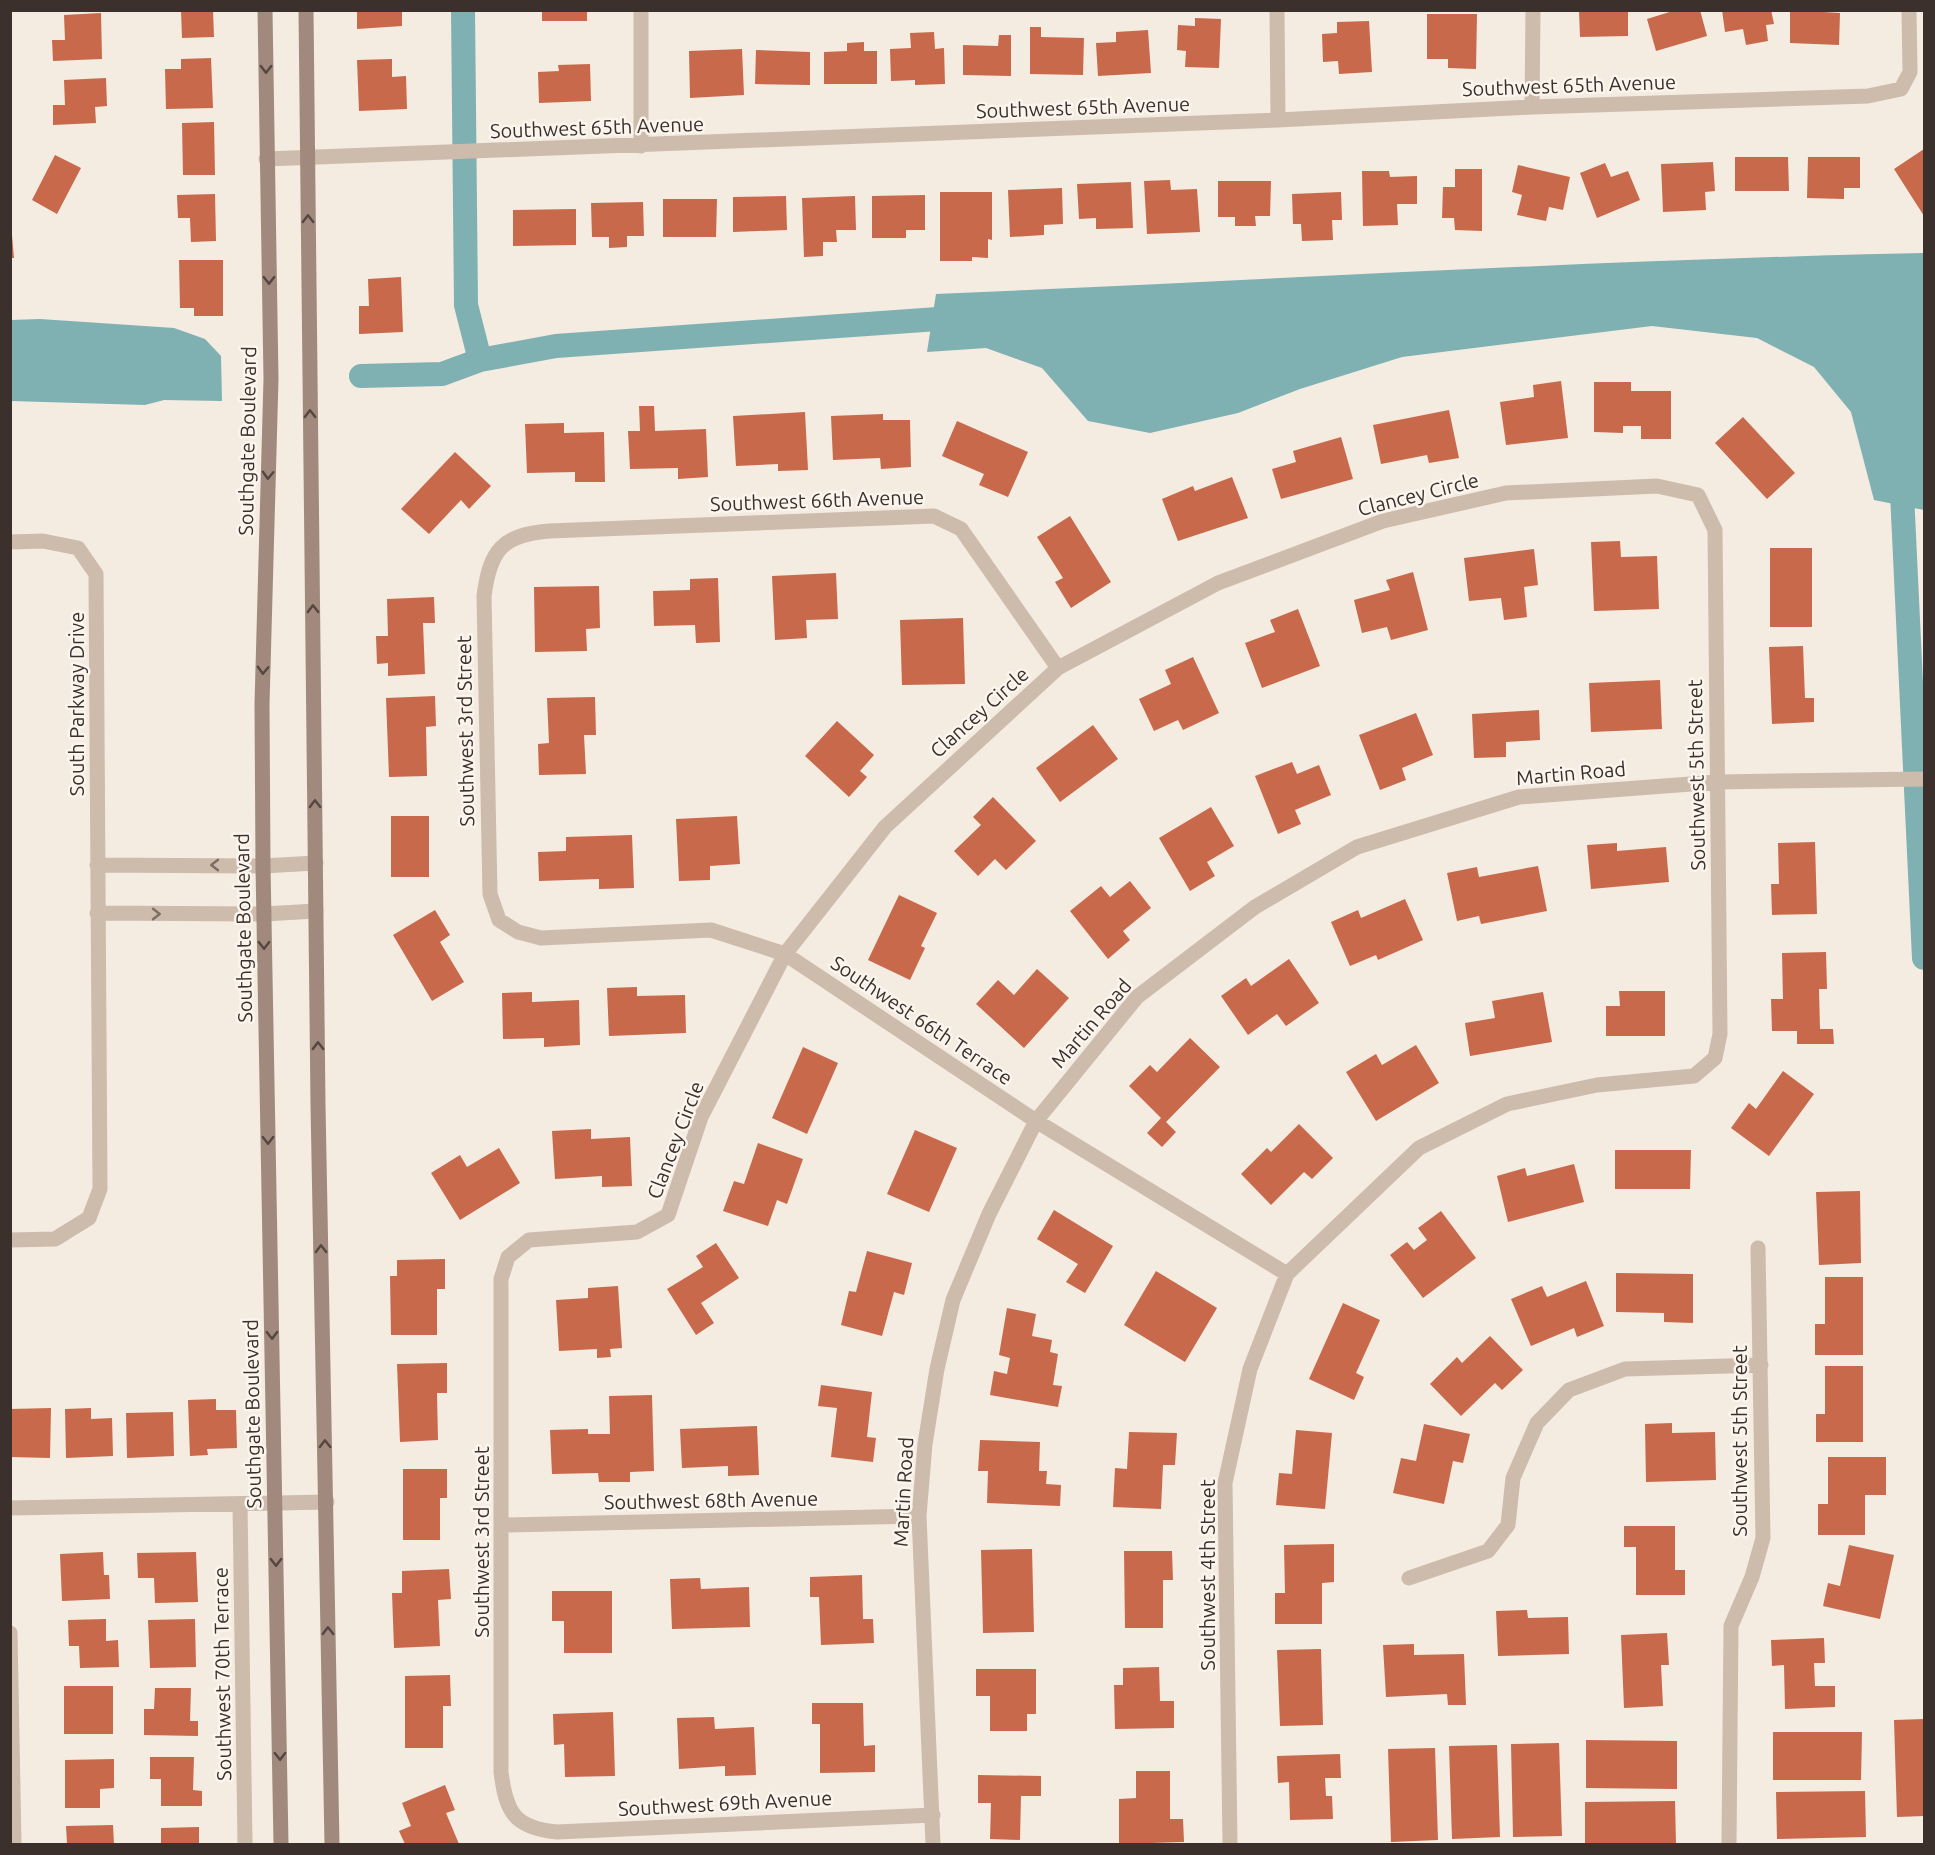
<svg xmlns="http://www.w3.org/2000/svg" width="1935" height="1855" font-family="Ubuntu,sans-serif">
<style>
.water{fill:#7fb0b2}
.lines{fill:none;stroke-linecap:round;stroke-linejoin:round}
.canal{stroke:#7fb0b2;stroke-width:24}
.building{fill:#c8694b}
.minor{stroke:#cdbbac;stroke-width:15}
.secondary{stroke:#a18a7d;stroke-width:15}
.oneway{stroke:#544640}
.oneway2{stroke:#7d6f65}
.labels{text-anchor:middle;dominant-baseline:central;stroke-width:5;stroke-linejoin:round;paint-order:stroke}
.street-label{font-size:20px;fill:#3b302b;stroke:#fbf5ee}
</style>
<rect width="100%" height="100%" fill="#f4ebe1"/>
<path class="water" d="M1924,253v257l-50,-10 -23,-88 -37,-45 -57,-29 -105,-12 -250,31 -102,32 -62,24 -88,20 -62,-12 -46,-53 -56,-20 -59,4 9,-58c330,-14 659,-34 988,-41z
M40,319l134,9 31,11 16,17 1,45 -58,-1 -19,5 -134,-4v-81z"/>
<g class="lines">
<path class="canal" d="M463,10l3,295 14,55
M361,376l81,-2 38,-14 76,-14 410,-29
M1901,472l23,486"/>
</g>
<path class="building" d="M181,10h32l1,27 -32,1z
M357,10h45v16l-45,3z
M542,10h45v11h-45z
M1579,10h49v26l-48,1z
M1676,10h24l7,26 -51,15 -9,-32z
M1722,10h49l3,14 -8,1 2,16 -22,4 -3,-16 -18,3z
M1790,10l50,3 -1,32 -49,-2z
M101,13l1,46 -49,2 -1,-21h13l-1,-25z
M1427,14h50l-1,55 -28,-1v-9h-21z
M1195,18l26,1 -2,49 -34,-1 1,-16 -9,-1 1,-25 17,1z
M1369,21l3,51 -33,2 -1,-13 -15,1 -1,-28 15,-1v-11z
M1030,27h11v10l43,1 -1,37 -53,-1z
M1148,30l3,43 -53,3 -2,-33 20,-1v-10z
M934,32l1,17 9,-1 1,36 -30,1v-5l-24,1 -1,-32 21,-1 -1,-15z
M999,35h12v41l-48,-1v-30l35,1z
M864,42v9h13v33h-53v-32l23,-1v-8z
M742,49l2,46 -54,3 -1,-47z
M756,50l54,2v33l-55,-1z
M211,58l2,50 -47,1 -1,-40h16v-10z
M392,59v18l14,-1 1,33 -48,2 -2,-51z
M590,64l1,37 -52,2 -1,-31 21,-1 -1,-6z
M106,78l1,28 -12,1 1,16 -43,2v-20h12l-1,-25z
M214,122l1,53h-32l-1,-52z
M1924,149v67l-30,-47z
M55,155l26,13 -24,46 -25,-14z
M1735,157h53l1,34h-54z
M1808,157h52v31h-16v11l-37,-1z
M1713,162l2,29 -10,1 1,18 -43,2 -2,-48z
M1605,163l6,14 17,-6 12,29 -43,18 -17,-45z
M1518,165l52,12 -7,33 -14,-3 -3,14 -29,-6 5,-20 -10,-3z
M1455,169h27v62l-27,-1 -1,-12h-12l1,-31h12z
M1362,171h27l1,6 27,-1v28h-20l1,21 -35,1z
M1170,180l1,10 26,-1 3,43 -53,2 -3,-53z
M1218,181h53l-1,35h-15l1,10h-21v-9h-17z
M1131,182l2,46 -37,1v-11l-17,1 -2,-35z
M1062,188l1,36 -19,1v10l-34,2 -2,-47z
M940,192h52v48l-4,-1v19l-16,-1v4h-32z
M1341,192l1,28h-10l1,20 -31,1 -1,-17h-8l-1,-30z
M215,194l1,47 -25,1 -1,-24h-12l-1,-23z
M925,195v35h-19v8h-34v-42z
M786,196l1,34 -54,2v-35z
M855,196l1,34h-20l1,12h-14v14l-19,1 -2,-59z
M663,199h54l-1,38h-53z
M643,202l1,34h-17v11l-18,1v-11h-17l-1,-34z
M576,209v36l-63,1v-36z
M10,235h2l2,23h-4z
M179,260h44v56h-29v-8h-14z
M401,277l2,55 -44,2v-28h10l-1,-27z
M1561,381l7,57 -62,7 -6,-43 34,-5 -1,-12z
M1594,382h37v9h40v48h-30v-13h-18v7l-29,-1z
M639,406h15l1,25 51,-2 2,48 -30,2v-11l-48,1 -2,-38h12z
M1449,410l10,48 -30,5 -2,-8 -46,9 -8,-39z
M805,412l3,58 -30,1v-7l-42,2 -3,-50z
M883,414v6h27l1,47 -30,2 -1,-11 -47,2 -2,-44z
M1743,417l52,56 -28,26 -52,-56z
M957,421l71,31 -20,45 -29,-12 5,-11 -42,-18z
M564,423v10l40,-1 1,50h-30v-10l-48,1 -2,-49z
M1341,437l12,42 -72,20 -9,-30 24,-7 -3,-11z
M455,452l36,34 -22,23 -8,-9 -32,34 -28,-25z
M1232,477l16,41 -70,23 -16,-42 31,-13 2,5z
M1070,516l41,66 -40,26 -16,-26 8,-4 -26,-41z
M1620,541l1,16 36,-1 2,53 -65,2 -3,-69z
M1770,548h42v79h-42z
M1534,549l4,36 -14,2 3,30 -23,3 -3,-22 -32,3 -5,-43z
M1413,572l15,58 -37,10 -4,-13 -25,6 -8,-33 36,-10 -4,-10z
M836,573l2,46 -32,1 1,18 -32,2 -3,-64z
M718,578l2,64 -24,1 -1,-18 -41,1 -1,-35 37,-1v-11z
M599,586l1,42 -14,1 1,22 -52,1 -1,-65z
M434,597l1,26h-12l2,51 -37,2v-13l-11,1 -1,-28h12l-1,-37z
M1298,609l22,57 -58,22 -17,-45 30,-11 -5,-12z
M963,618l2,66 -63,1 -2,-65z
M1803,646l2,52h9v24l-42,2 -3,-77z
M1193,657l26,56 -36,17 -5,-10 -24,11 -15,-32 32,-15 -6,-14z
M1660,680l2,49 -71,3 -2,-49z
M435,696l1,30 -10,1 1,49 -38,1 -3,-79z
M595,697l1,38h-12l2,39 -47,1 -1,-31 11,-1 -2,-45z
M1539,710l1,30 -34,2v15l-32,1 -2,-44z
M1416,713l17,42 -31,13 4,12 -26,10 -21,-55z
M837,721l37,34 -14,16 7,6 -18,20 -44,-41z
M1093,725l25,34 -58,43 -24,-34z
M1292,762l5,12 22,-9 12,30 -36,15 6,14 -23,10 -23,-58z
M993,797l43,44 -30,29 -11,-11 -17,17 -24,-25 27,-26 -8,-8z
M1211,807l23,39 -27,16 8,14 -25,15 -31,-53z
M391,816h38v61h-38z
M737,816l3,48 -30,2v14l-31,1 -3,-62z
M632,835l2,53 -35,1v-10l-60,2 -1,-29 28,-1v-14z
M1815,842l2,72 -45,1 -1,-31h8l-1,-41z
M1617,843v8l49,-4 3,35 -78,7 -4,-44z
M1538,866l9,45 -66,13 -2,-8 -22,5 -10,-48 30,-6 2,10z
M1130,881l21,27 -28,23 7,9 -22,19 -38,-48 31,-25 9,11z
M899,895l38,18 -16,33 4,2 -15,32 -42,-20z
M1405,899l18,41 -45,20 -2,-5 -26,11 -19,-44 27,-12 3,8z
M435,910l15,25 -10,7 24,40 -32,19 -39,-66z
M1826,952l1,37h-8l1,40h13l1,15h-37v-13h-25l-1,-32h12l-1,-46z
M1289,959l30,44 -33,23 -9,-12 -29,21 -27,-39 25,-18 5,8z
M1037,969l32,29 -45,50 -48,-44 22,-24 16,15z
M637,987v9l48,-1 1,38 -77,3 -2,-48z
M1619,991h46v45h-59v-30h14z
M532,992v10l47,-2 1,45 -36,2v-9l-41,1 -1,-46z
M1543,992l9,50 -82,14 -5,-33 30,-5 -3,-17z
M1190,1038l30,29 -54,55 10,10 -14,15 -15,-14 14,-15 -32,-32 21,-21 7,7z
M1416,1045l23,38 -63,38 -30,-49 30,-18 6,11z
M803,1047l35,16 -31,71 -35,-16z
M1783,1071l31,23 -45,62 -38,-28 18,-25 7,6z
M1299,1124l34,34 -21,21 -8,-7 -33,33 -30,-31 26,-26 4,4z
M591,1129v10l39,-2 2,49 -30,1v-11l-47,3 -3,-48z
M915,1130l42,18 -28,64 -42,-18z
M758,1143l45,16 -16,45 -10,-4 -9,26 -45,-15 11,-30 10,3z
M499,1148l21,35 -60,37 -29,-47 29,-18 7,12z
M1615,1150h76l-1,39h-75z
M1574,1164l10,38 -76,20 -11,-46 28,-8 2,8z
M1860,1191l1,72 -42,2 -3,-73z
M1054,1210l59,36 -28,47 -19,-11 12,-18 -41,-25z
M1441,1211l35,47 -53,40 -33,-43 17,-13 7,8 13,-10 -9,-12z
M716,1243l23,35 -38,25 13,20 -18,12 -29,-46 36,-22 -7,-11z
M867,1251l45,12 -8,32 -10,-3 -12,44 -41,-11 8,-34 7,1z
M445,1259v30h-8v46h-46l-1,-59h7v-16z
M1156,1271l61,37 -32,54 -61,-37z
M1616,1273l77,1v49l-29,-1v-9l-48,-1z
M1825,1277h38v78h-48v-31h10z
M1586,1281l18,45 -27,11 -3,-9 -43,18 -20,-47 31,-13 5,11z
M618,1286l4,62 -12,1 1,8 -14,1v-9l-38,2 -3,-51 32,-2v-10z
M1343,1303l37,17 -24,53 8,4 -10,23 -45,-21z
M1007,1308l29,6 -4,22 20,4 -2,12 8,2 -5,31 9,1 -4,21 -68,-12 4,-24 13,3 3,-16 -11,-3z
M1490,1336l33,34 -21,20 -7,-7 -34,33 -31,-32 27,-27 5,6z
M447,1363v30h-10l1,47 -38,2 -3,-78z
M1825,1366h38v76h-47v-28h9z
M821,1385l51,7 -5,45 9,1 -3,24 -42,-5 6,-49 -19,-2z
M652,1395l2,76 -24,1v10h-31l-1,-9 -46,1 -2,-44 38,-1v5h22l-1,-38z
M216,1399v11h20l1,38 -30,1 1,6 -18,1 -2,-56z
M51,1408l-1,50 -40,-1v-48z
M91,1408v11l21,-1 1,38 -47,2 -1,-49z
M173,1412l1,44 -47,2 -1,-45z
M1672,1423v10l43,-1 1,48 -70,2 -1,-58z
M1424,1424l46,10 -7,29 -10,-2 -9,43 -51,-11 8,-35 15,3z
M757,1426l2,49 -31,1v-10l-46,2 -2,-39z
M1296,1430l36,3 -7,76 -49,-4 3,-32 13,1z
M1129,1432l48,1 -2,32h-12l-2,44 -48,-2 2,-39 12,1z
M980,1440l60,2 -1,29h8l-1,13 15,1 -1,21 -73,-3 1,-32h-10z
M1828,1457h58v38h-21v40h-47v-31h10z
M403,1469h44v29h-7v42h-37z
M1624,1526h51v44h10v25h-49v-48h-12z
M1334,1544v38l-12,1v41h-47v-31h10l-1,-48z
M1849,1545l45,10 -14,64 -57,-13 5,-23 12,3z
M1032,1549l2,83 -51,1 -2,-83z
M1124,1551h48l1,29h-10v48h-38z
M103,1552l1,23h5l1,24 -48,2 -2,-47z
M196,1552l2,50 -43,1 -1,-25h-16l-1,-25z
M449,1569l2,30 -13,1 2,46 -46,2 -2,-55h10v-22z
M862,1575l1,44h10l1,24 -53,2 -2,-48h-9v-20z
M700,1578l1,11 48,-2 1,40 -78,2 -2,-50z
M552,1591h60v62h-48v-32h-12z
M1527,1610l1,8 40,-1 1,37 -71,2 -2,-45z
M106,1619v22l12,-1 1,27 -39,1 -1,-22h-10l-1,-26z
M195,1619l1,48 -46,1 -2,-48z
M1667,1633l2,32h-8l2,41 -39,2 -3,-73z
M1824,1638l1,25h-11l1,23h20v21l-50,2 -1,-44 -12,1 -1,-26z
M1414,1644v11l50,-1 2,51h-18l-1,-11 -61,3 -3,-52z
M1321,1649l2,76 -43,1 -3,-76z
M1159,1667l1,34h14v27l-59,1 -1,-44h9v-17z
M976,1669h60v45h-9v17h-37v-35h-14z
M450,1675l1,31h-8v42h-38v-72z
M64,1686h49v48h-49z
M155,1688h36l-1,33h8v15l-54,-1v-26h10z
M812,1703h51l1,43 11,-1v27l-55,1v-49h-8z
M613,1712l2,64 -50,1 -1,-33 -10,1 -1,-31z
M714,1717l1,12 39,-2 2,48 -31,1v-10l-46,3 -2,-51z
M1924,1719v97l-27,1 -3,-97z
M1773,1732h89l-1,48h-88z
M1586,1740l91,1v48l-91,-1z
M1559,1743l3,93 -49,1 -2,-93z
M1497,1745l3,92 -48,2 -3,-93z
M1435,1748l3,92 -47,2 -3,-93z
M1340,1754l1,24h-16l1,18h6l1,23 -43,1 -1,-38 -11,1 -1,-27z
M150,1757h44l-1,33 9,1v15h-41v-27h-11z
M114,1759v29l-14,1v19h-35v-48z
M1136,1771h34v48h13l1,23 -65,2v-45l17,-1z
M978,1775l63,1v20h-20l-1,44 -30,-1 1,-36h-13z
M445,1785l10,25 -9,3 13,31h-54l-6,-13 12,-5 -9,-23z
M1865,1791l1,46 -89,2 -1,-47z
M1675,1801l1,43h-91v-42z
M113,1825l1,19h-47l-1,-18z
M199,1827v17h-38v-16z"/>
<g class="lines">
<path class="minor" d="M641,10v136
M1277,10l1,110
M1532,107l1,-97
M266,159l1012,-39 254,-13 336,-11 33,-7 9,-17 -1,-62
M10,542l33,-1 35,7 18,26 4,615 -11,29 -34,21 -45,1
M1058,668l-97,-139 -27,-13 -385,15c-47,4 -59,19 -65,65l6,298 9,26 19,12 23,6 170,-8 74,24 251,167 251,153
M97,865l166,1 53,-3
M97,913l167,1 52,-3
M240,1504l5,340
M10,1508l317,-6
M503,1525l416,-9
M1409,1578l79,-27 20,-26 5,-47 24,-55 32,-33 56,-21 136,-4
M10,1633l4,211
M933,1815l-376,17c-43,-4 -51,-20 -56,-60v-493l7,-22 21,-17 108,-8 31,-17 33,-98 84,-163 100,-127 173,-159 160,-85 165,-62 123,-28 151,-7 41,9 17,35 5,504 -5,24 -21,18 -97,9 -90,19 -88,44 -132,126 -37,95 -25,114 5,361
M933,1844l-14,-328 6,-72 12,-75 16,-69 36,-86 47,-93 101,-124 118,-90 102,-60 162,-50 198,-15 207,-3
M1729,1844l2,-218 21,-49 11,-39 -5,-290"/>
<path class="secondary" d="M265,10l6,369 -9,325 1,162 18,978
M306,10l12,1095 14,739"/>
</g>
<defs><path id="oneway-chevron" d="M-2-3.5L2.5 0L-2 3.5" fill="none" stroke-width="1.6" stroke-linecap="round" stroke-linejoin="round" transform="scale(1.5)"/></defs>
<g class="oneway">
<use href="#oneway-chevron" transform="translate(266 69) rotate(90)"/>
<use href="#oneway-chevron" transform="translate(308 219) rotate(-91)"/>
<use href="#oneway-chevron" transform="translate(269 280) rotate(89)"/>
<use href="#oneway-chevron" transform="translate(310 414) rotate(-91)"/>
<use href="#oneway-chevron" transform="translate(268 475) rotate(92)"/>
<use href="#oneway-chevron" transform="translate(313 609) rotate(-91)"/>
<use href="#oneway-chevron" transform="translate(263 670) rotate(92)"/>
<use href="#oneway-chevron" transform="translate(315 804) rotate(-91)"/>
<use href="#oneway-chevron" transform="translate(264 945) rotate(89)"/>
<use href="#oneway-chevron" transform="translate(318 1046) rotate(-91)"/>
<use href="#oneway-chevron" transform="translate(268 1140) rotate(89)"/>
<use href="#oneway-chevron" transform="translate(321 1249) rotate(-91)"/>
<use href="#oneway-chevron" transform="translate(272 1335) rotate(89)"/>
<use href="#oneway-chevron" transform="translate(325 1444) rotate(-91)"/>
<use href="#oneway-chevron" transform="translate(276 1562) rotate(89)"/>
<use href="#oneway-chevron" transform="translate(328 1631) rotate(-91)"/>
<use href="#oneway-chevron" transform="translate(280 1756) rotate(89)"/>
</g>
<g class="oneway2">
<use href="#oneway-chevron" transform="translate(215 865) rotate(-180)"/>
<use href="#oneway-chevron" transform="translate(156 914)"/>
</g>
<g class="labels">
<g class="street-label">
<text transform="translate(1569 85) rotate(-2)">Southwest 65th Avenue</text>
<text transform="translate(1083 107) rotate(-2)">Southwest 65th Avenue</text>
<text transform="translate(597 127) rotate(-2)">Southwest 65th Avenue</text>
<text transform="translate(247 441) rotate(-89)">Southgate Boulevard</text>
<text transform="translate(1418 494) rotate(-14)">Clancey Circle</text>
<text transform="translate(817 500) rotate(-2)">Southwest 66th Avenue</text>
<text transform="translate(76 704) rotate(-90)">South Parkway Drive</text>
<text transform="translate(979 712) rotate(-42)">Clancey Circle</text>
<text transform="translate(465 731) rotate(-91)">Southwest 3rd Street</text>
<text transform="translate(1571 773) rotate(-5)">Martin Road</text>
<text transform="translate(1696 775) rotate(-91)">Southwest 5th Street</text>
<text transform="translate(243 928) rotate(-91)">Southgate Boulevard</text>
<text transform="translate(922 1020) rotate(34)">Southwest 66th Terrace</text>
<text transform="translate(1091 1023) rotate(-49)">Martin Road</text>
<text transform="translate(675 1140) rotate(-69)">Clancey Circle</text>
<text transform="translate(252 1414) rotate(-91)">Southgate Boulevard</text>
<text transform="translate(1739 1441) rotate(-90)">Southwest 5th Street</text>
<text transform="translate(903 1492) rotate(-87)">Martin Road</text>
<text transform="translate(711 1500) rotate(-1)">Southwest 68th Avenue</text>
<text transform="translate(481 1542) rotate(-90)">Southwest 3rd Street</text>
<text transform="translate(1207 1575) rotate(-90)">Southwest 4th Street</text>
<text transform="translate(222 1674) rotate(-91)">Southwest 70th Terrace</text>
<text transform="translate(725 1803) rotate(-3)">Southwest 69th Avenue</text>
</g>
</g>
<rect width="1935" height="1855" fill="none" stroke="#3b302b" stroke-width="24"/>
</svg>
